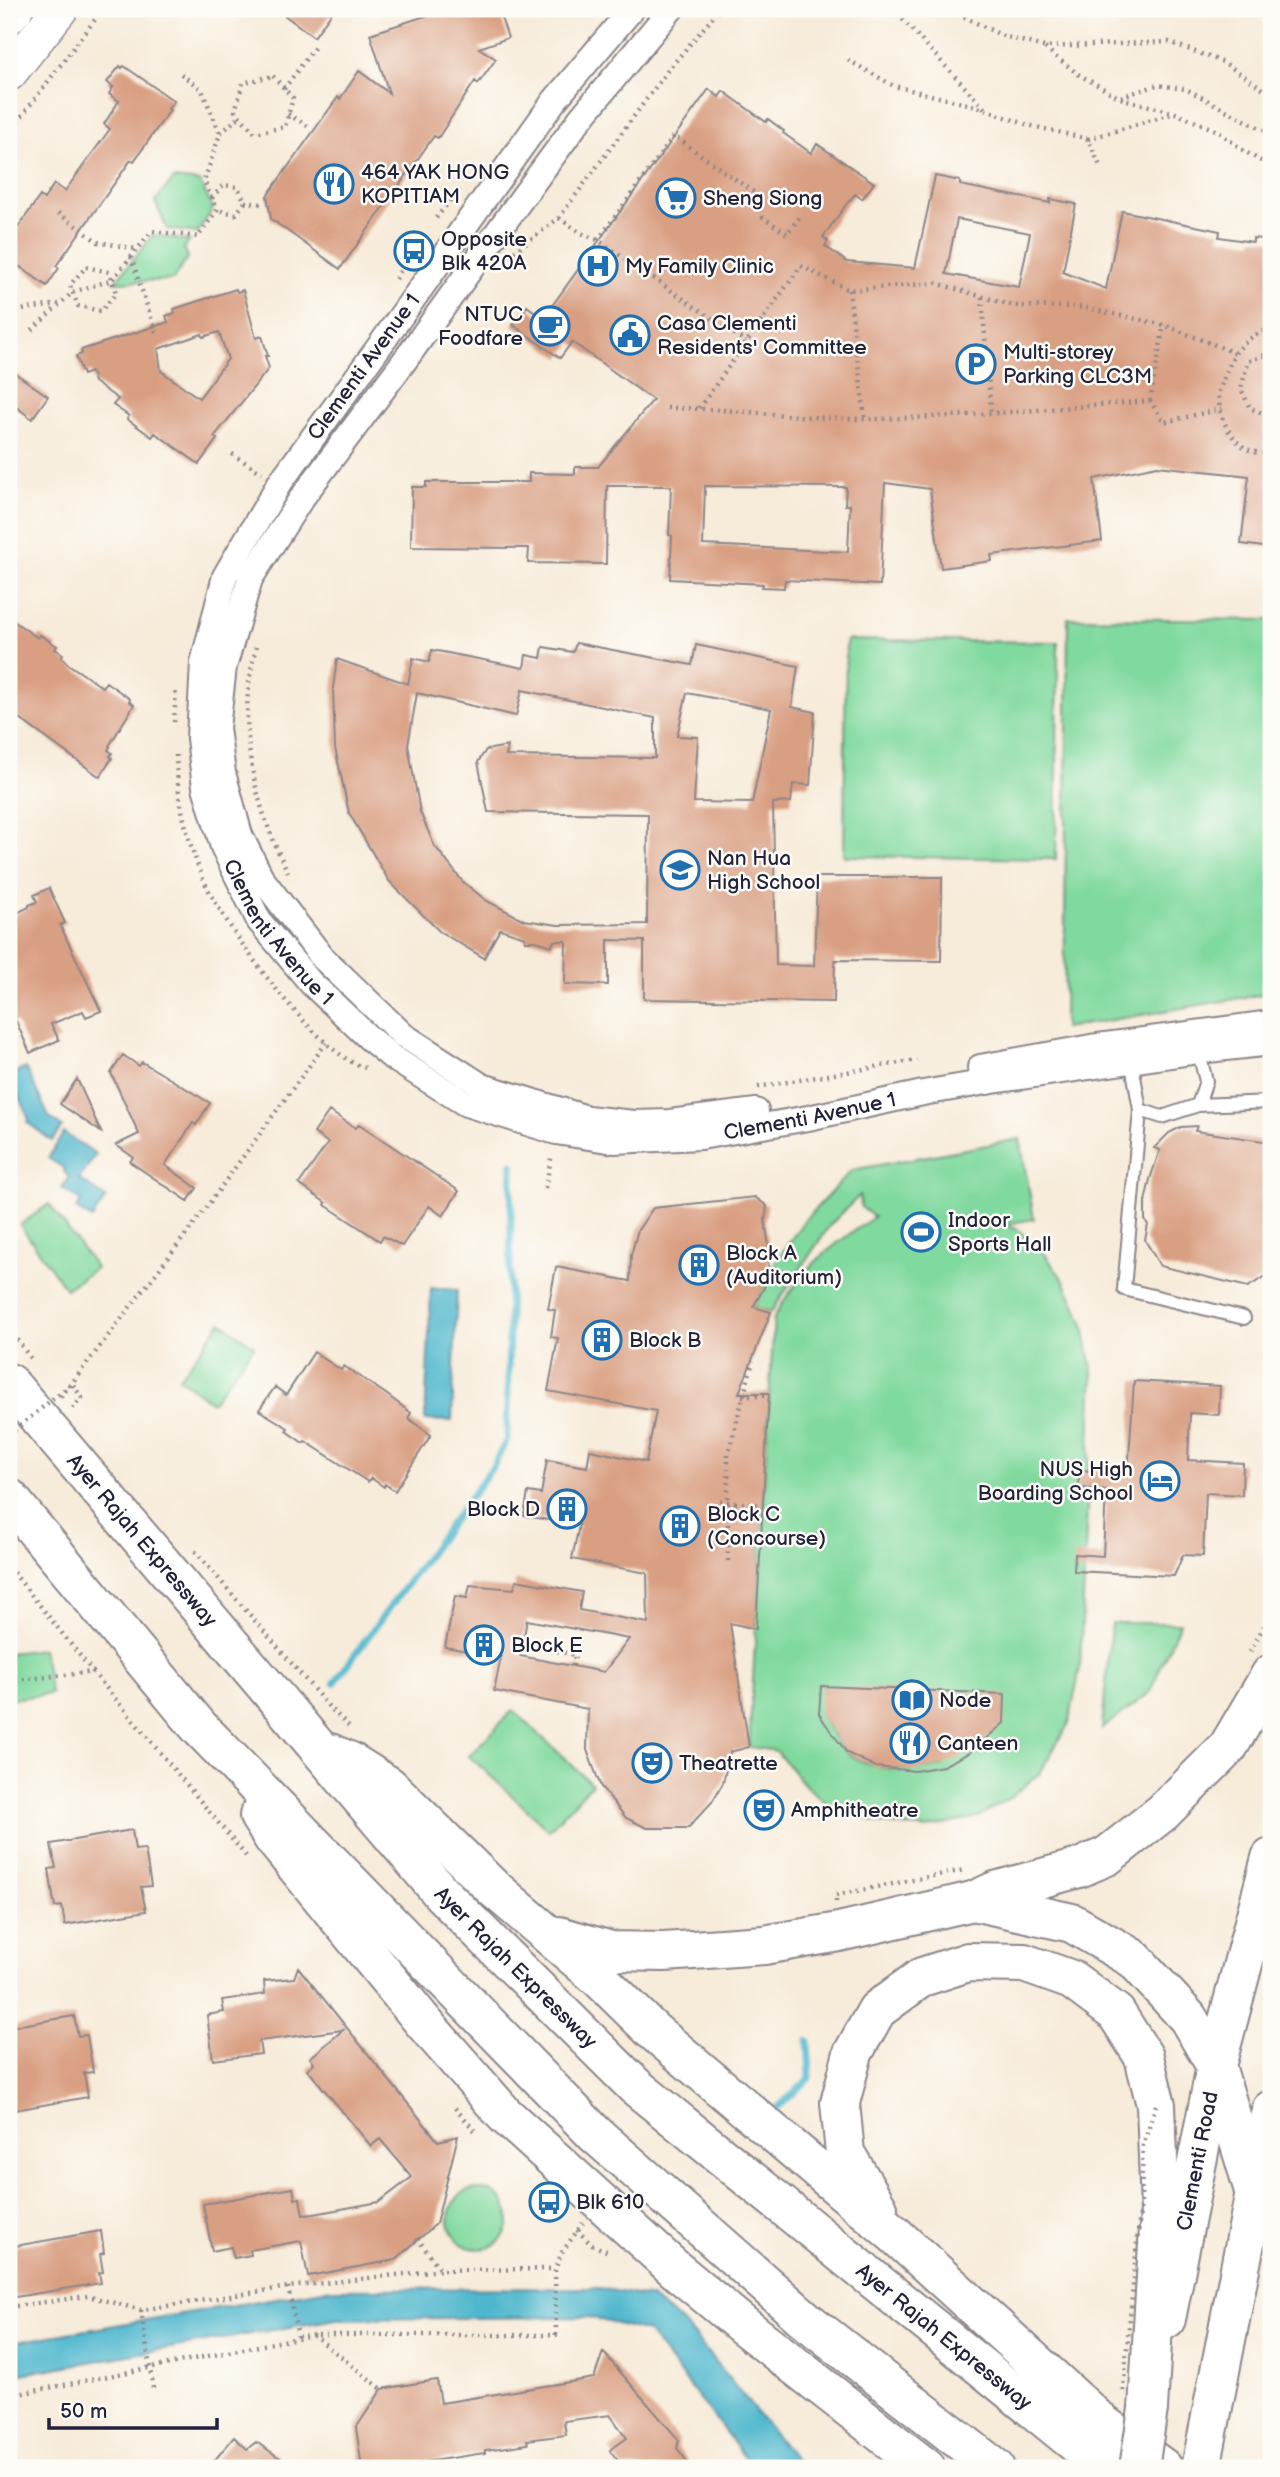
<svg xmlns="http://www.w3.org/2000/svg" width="1280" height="2477" font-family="'Balsamiq Sans',sans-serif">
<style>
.green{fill:#80d99e;stroke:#517e6c;stroke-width:2;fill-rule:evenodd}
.water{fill:#4fb7cd;stroke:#386c84;stroke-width:2}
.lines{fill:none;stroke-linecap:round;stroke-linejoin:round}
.stream{stroke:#4fb7cd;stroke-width:7}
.building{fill:#d99f82;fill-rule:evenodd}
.lane-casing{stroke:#8c868a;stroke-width:16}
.street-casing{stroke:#8c868a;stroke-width:28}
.secondary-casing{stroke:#8c868a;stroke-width:38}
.primary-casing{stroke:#8c868a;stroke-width:42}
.highway-casing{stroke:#8c868a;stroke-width:42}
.path{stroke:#8c868a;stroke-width:4.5;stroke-dasharray:2 5;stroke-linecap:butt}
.lane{stroke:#fff;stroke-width:12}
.street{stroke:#fff;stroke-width:24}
.secondary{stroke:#fff;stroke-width:35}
.primary{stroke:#fff;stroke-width:38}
.highway{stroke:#fff;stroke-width:38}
.primary-bridge-casing{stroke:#8c868a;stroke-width:42;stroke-linecap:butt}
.path-bridge{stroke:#8c868a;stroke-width:4.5;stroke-dasharray:2 5;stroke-linecap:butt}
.primary-bridge{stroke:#fff;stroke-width:38}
.labels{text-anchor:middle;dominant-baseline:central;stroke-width:5;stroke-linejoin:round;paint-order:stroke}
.poi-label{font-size:21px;fill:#22223b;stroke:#fdfcf7;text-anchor:start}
.street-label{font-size:21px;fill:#22223b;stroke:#fdfcf7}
</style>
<rect width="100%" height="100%" fill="#fdfcf7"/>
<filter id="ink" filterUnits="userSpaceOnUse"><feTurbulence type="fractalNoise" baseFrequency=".0143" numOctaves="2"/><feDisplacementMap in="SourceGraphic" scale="14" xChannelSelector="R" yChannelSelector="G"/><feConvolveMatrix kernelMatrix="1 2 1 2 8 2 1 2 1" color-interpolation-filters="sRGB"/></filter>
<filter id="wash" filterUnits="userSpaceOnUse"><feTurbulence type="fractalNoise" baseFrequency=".00686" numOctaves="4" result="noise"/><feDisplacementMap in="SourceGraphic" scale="28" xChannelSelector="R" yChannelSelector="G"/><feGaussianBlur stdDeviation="1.57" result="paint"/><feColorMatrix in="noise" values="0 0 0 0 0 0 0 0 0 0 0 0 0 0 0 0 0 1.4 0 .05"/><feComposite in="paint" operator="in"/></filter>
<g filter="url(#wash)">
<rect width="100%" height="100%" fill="#f7ebd9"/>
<path class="green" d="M174,179l26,3 13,27 -16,24 -30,-4 -12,-28z
M153,235l37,6 -6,7 4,9 -15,23 -58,2z
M1068,618l203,2v373l-207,35z
M846,640l212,2 -2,217 -212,-3z
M1020,1139l14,80 -28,5 12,6 26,23 20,28 19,41 10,50 -13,296 -11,55 -30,51 -28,23 -33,20 -53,12 -45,-6 -46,-14 -28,-23 -30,-35 -27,-4 25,-430c28,-49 54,-69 100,-100l-13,-10 -1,-12 -30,30 -59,87 -18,-5 11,-19 2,-12 38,-55 48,-51zM820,1714l123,52c-31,6 -67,7 -95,-12 -11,-8 -21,-28 -28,-40z
M49,1204l47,64 -30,21 -46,-64z
M221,1322l33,24 -42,56 -33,-24z
M1111,1623h69l-31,70 -47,36z
M42,1649l9,45 -42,5v-46z
M513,1710l79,74 -43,46 -80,-74z
M449 2219a30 30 0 1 1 60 0a30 30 0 1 1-60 0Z"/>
<path class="water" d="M26,1068l23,49 13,10 -10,14 -25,-19 2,-3 -13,-29 -7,3v-18z
M64,1133l32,21 -17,25 27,19 -14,21 -16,-10 5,-8 -19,-13 7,-11 -5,-5 1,-3 -17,-11z
M431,1288l26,2 -5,131 -27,-1z
M600,2288l51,10 35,28 116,142h-49l-105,-136 -59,-15 -253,2 -327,57v-33l320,-54z"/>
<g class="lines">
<path class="stream" d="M335,1682l159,-217 13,-26 5,-275
M773,2112l37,-34 -2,-37"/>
</g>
<g id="blocks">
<path class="building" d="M276,9h58l-20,28z
M447,9h51l10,29 -29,10 17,11 -18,25 -3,-3 -37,57 -4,-2 -94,133 -69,-50 -4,-23 71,-99 2,2 19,-28 30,22 -19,-59z
M120,66l2,2 2,-2 50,35 -6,8 2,1 -36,51 -3,-1 -75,106 3,2 -12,18 -38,-27v-19l31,-44 4,3 10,-15 11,7 45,-62 -6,-5 15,-23 -10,-7 4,-7 -6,-5z
M709,89l10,8 4,-6 43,31 2,-3 16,12 -1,2 28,20 6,-9 57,39 -12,16 -7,-5 -7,8 -25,35 5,4 -3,5 22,16 68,6 20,-92 25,5v4l90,18v-4l26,5 -13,68 43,17 16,-78 98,20 -1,6 34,5v-4l18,2v308l-30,-4 8,-68 -92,-10 -63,13 8,62 -111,14 1,6 -51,7 -11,-79 -45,-6 -5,102 -95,-5 -1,8 -22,-1 1,-3 -93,-5 2,-43 -3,-1 2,-49h-64l-1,78 -78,-1 1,-15 -118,-1 1,-60h14v-5h103v-9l46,1v-7h23l55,-67 -81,-58 -12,16 -47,-33 14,-19 16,12zM957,219l73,14 -11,54 -73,-13zM705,486l141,1 -1,18h5l-2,47 -145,-7z
M236,289l1,3 6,-2 13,48 6,-2 6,20h-3l4,12 -55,69 3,2 -18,25 -44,-31 -3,4 -25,-18 2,-3 -16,-11 5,-6 -24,-17 -3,-10 -8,3 -7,-19 6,-2 -1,-4 87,-28 -2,-6 9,-3 -1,-4zM219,332l9,27 -29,39 -38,-27 -3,-22 44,-15 1,3z
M9,369l39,27 -16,23 -23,-18z
M9,618l29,20 2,-3 17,11 -2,3 8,5 -2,3 7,7 34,23 4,-5 24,17 -1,2 5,4 -25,41 1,1 -2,3 4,3 -2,3 2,2 -12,19 -91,-66v-40l6,-9 -3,-3 2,-3 -5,-3z
M576,643l116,22 4,-20 102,21 -6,41 23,5 -5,73 -17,-1 -2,18 -18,1 3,162 38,1 3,-89h125l-1,84 -106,-1 -1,42 -190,-3v-58l-36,-1v45l-43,-1 1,-43h-12l-2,5 -16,-5h-11v-4l-25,-8 -16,29 -45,-27 -50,-50 -40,-68 -14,-65 -2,-60 4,-29 71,25 5,-26 16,4 3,-12 92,18 2,-13 15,3 2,-11 30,5zM522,690l133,28v40l-149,-2 2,-10 -22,4 -8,12 10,50 160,2 -1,110 -89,1 -34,-5 -37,-19 -24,-19 -29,-37 -14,-33 -12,-67 9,-52 99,23zM687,693l84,16 -19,94 -58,-1 4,-65 -21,-1z
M49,888l16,35 -5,2 41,86 -15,6 -3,-6 -32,13 8,16 -29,13 -14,-32 -7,3v-107l20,-10v-2l8,-3 -3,-7z
M123,1055l16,11 3,-4 68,41 -14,22 -3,-2 -28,42 32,23 -9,13 -58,-39 3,-5 -17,-12 23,-11 -28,-61z
M77,1079l24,53 -41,-28z
M329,1111l27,17 3,-4 100,67 -16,25 -14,-10 -27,40 -19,-10 -3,5 -55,-36 1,-2 -27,-19 29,-41 -14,-10z
M1197,1126l-2,5 76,11v131l-23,14 -88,-21 -15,-26 3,-15 -3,-5v-18l5,-23 10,-29 -6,-2 15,-15 12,-6z
M755,1197l12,9 -2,14 5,34 -6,34 -11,19 18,5 -32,81h30l-13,236 -26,-6 19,124 -19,5 -7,31 -11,19 -24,26h-41l-21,-10 -25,-31 -14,-37 1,-41 -94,-18 7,-34 -56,-10 10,-51 12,2 3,-13 44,4 2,-9 66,12 -3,18 69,13 -1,-50 -75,-14 7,-34 -55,-9 4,-24 13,2 6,-34 40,7 3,-17 56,12 10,-51 -108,-20 10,-53 -7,-1 4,-27 -7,-1 8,-42 74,14 1,-26 7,-25 15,-22zM527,1620l53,10 49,9 -25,33 -84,-16z
M314,1352l27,18 3,-4 42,28 25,19 -3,5 23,17 -36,56 -10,-7 -1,3 -13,-9 -3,4 -63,-41 -2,2 -17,-12 2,-3 -29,-18 16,-23 11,8z
M1134,1381l86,5 -1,29 -29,-2 -2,47 55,3 -1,32 -36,-2 -3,63 -20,-1 -9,21 -100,-5 1,-17 28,2 3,-66 -28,-2 1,-18 49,3z
M821,1686l184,8 -1,29 -35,30 -26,13 -28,5 -39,-4 -29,-14 -22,-30 -6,-9z
M132,1830l3,20 10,-1 6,37 -10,1 5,24 -81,14 -3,-19 -7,1 -2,-11 -4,-27 7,-1 -5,-24z
M298,1967l140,174 20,-5 -22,88 -41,36 -87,16 -7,-35 -51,9 1,5 -17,3 -3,-11 -19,4 -9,-47 90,-16 2,11 5,-1 3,17 11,-1 65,-12 33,-25 -32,-38 -9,7 -64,-77 7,-6 -4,-5 33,-28 -84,11 2,13 -48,6 -6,-45 17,-3 -2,-12 43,-6 -1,-13 30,-3z
M74,2016l4,20 9,-1 6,37 -9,1 4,24 -79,14v-84z
M101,2231l3,22 -4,1 3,18 -4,1 2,10 -92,15v-51z
M603,2352l76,88 -2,8 15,20h-69l-13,-18 17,-12 -17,-23 -46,6 2,14 -39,5 1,4 -43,6v3l-67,10 1,5h-57l-6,-40 26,-39 55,-9 4,23 153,-25z
M234,2437l13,12 9,-7 39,26h-87z"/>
</g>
</g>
<g filter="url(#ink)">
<use href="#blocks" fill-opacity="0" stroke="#8c868a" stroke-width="2"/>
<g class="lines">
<g class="lane-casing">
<path id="lane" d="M1131,1059l9,51 22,7 36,-12 8,-24 -8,-32
M1198,1105l73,-3
M1140,1110l-16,179 120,29"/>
</g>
<g class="street-casing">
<g id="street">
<path id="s1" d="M632,9l-78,92 -173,243 -102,140 -54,92 -22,87 -4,75 6,49 18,60 36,74 52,62 59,56 23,19 73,46 90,28 58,9 87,-4 107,-19 115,-25 70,-12 206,-30 72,-8"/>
<path d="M671,9l-91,110 -58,79 -117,162 -104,139 -51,80 -26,88 -7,61 6,45 17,62 22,44 60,78 81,78 79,51 105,32 47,5 36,-1 86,-11"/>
<path d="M980,1067l111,-20 180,-24"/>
</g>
</g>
<g class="secondary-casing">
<path id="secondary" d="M9,16l6,-7
M9,73l51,-64"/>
</g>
<g class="primary-casing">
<g id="primary">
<path id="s2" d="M1166,2319l50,-253 55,-208"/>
<path d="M1201,2468l70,-358"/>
</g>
</g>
<g class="highway-casing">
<g id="highway">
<path id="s3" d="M9,1383l433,511 193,192 471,382"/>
<path d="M9,1498l190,229 396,407 212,187 188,147"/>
<path d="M330,1753l21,9 38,24 102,100 108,92 53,52 242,204 209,190 60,44"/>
<path d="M259,1816l14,22 152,186 80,91 171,155 68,56 182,142"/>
<path d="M973,1901l99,22 62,36 54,59 28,48 38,125"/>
<path d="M559,1936l52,15 53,1 100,-7 75,-13 134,-31 22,-10 84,-23 28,-12 56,-44 65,-65 43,-73"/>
<path d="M878,2208l-33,-55 -5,-50 13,-50 24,-43 45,-33 46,-15 56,1 48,17 44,33 28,44 12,48 4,105 -12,199"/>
</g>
</g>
<path class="path" d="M748,9l12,5
M893,9l92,100
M937,9l23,6 43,21 41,11 125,-5 54,20 48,32
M1045,48l33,26 42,24 55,15 43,18 26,20 27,16
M848,60l46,26 81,20 53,19 60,14 13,29
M181,74l21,16 18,44
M273,76l20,22 -8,29 -30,6 -20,-22 8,-28z
M284,89l33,-45
M1121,97l36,-12 29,4 85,45
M288,114l21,13
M9,133l94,-124
M1088,139l87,-26
M212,198l11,-13 15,2 7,15 -9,12 -19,-4
M245,202l17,2
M58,213l40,29 39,7
M436,218l26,-32
M559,218l22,15 17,7 148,102
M598,240l76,-104 81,57 8,24 24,17 14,-19
M514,252l45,-34 109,-148 52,-61
M131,257l25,76 -3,1
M86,267l23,5 7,21 -15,18 -23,-5 -8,-21z
M396,279l16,-30
M849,290l16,128
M982,297l9,116
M9,312l50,-8
M32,330l41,-38 39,-12 40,-49 46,6 19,-27 -13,-29 16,-47 20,-18
M1271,330c-11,-1 -28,13 -35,22 -4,5 -16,34 -17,40 -3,28 20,68 52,60
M1271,353l-23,8 -7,28 9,19 21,9
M1150,401l14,-76
M667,408c69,0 138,12 207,11 92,-2 184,-11 276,-18l14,21 58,-13
M699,408l102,-142 48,24 87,-7 78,23 68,1 82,18 71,28
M232,454l30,19
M256,647c-2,12 -6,24 -7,37 -8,64 10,132 39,188
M174,722l2,-33
M176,755c1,43 10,81 26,121 18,45 118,184 165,192
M758,1087l159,-27
M545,1188l7,-34
M9,1328l24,34
M742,1396h27
M61,1397l136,-177 129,-177
M735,1503l28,2
M195,1551l134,156 22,21
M728,1561v-107l25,-93
M9,1567l84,105
M557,1651l18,4
M1250,1652l21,-39
M573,1666l7,-36
M9,1681l84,-9 153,184
M836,1902v-7l128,-25
M455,2108l21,24
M577,2230l15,15 17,7
M417,2238l24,32 114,-1
M288,2287l10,50
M9,2307l79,-11 53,14 147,-23 153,-17
M141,2310l12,78
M313,2335l69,54
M9,2396l304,-61h243l-1,-66 7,-17 21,-29"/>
<use href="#lane" class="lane"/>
<use href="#street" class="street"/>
<use href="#secondary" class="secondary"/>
<use href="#primary" class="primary"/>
<use href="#highway" class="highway"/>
<g class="primary-bridge-casing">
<path id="primary-bridge" d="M1139,2468l9,-59"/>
</g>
<path class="path-bridge" d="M9,1435l63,-52 10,15 -10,11
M720,1501l15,2
M1123,2391l18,-190 2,-56 13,-40"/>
<use href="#primary-bridge" class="primary-bridge"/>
</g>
</g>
<defs>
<g id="restaurant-ring" transform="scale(2.0125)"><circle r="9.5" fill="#fdfcf7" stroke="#1f6fb2" stroke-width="1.5"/><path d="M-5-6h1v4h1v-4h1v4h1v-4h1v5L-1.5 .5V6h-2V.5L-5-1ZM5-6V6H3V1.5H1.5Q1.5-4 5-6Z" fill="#1f6fb2"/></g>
<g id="supermarket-ring" transform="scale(2.0125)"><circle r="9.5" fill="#fdfcf7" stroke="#1f6fb2" stroke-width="1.5"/><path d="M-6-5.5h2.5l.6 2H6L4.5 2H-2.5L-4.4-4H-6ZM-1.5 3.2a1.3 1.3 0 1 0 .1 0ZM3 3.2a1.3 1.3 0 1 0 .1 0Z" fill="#1f6fb2"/></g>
<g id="bus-ring" transform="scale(2.0125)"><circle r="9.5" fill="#fdfcf7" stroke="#1f6fb2" stroke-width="1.5"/><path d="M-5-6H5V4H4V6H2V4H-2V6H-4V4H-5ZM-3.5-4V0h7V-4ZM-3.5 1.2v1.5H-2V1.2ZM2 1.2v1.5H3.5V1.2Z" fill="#1f6fb2"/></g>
<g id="hospital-ring" transform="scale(2.0125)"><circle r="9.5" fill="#fdfcf7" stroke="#1f6fb2" stroke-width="1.5"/><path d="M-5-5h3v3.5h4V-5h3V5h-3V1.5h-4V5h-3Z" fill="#1f6fb2"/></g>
<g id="cafe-ring" transform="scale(2.0125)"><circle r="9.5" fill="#fdfcf7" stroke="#1f6fb2" stroke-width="1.5"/><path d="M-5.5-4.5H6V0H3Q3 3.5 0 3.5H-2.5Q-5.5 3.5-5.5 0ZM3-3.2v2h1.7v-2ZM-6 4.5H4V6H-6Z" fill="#1f6fb2"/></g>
<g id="civic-ring" transform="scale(2.0125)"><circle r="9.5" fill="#fdfcf7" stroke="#1f6fb2" stroke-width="1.5"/><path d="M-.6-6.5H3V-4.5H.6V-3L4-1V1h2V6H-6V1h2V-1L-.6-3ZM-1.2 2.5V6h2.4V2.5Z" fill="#1f6fb2"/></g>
<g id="parking-ring" transform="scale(2.0125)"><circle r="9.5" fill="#fdfcf7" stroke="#1f6fb2" stroke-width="1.5"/><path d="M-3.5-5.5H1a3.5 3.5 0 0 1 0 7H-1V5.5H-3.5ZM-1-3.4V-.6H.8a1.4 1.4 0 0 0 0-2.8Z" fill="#1f6fb2"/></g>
<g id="school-ring" transform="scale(2.0125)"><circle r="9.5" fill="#fdfcf7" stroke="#1f6fb2" stroke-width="1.5"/><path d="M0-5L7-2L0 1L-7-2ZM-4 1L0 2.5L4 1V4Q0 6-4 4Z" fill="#1f6fb2"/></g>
<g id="stadium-ring" transform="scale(2.0125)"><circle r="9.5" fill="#fdfcf7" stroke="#1f6fb2" stroke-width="1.5"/><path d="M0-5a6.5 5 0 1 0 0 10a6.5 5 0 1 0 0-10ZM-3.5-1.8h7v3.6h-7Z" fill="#1f6fb2"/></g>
<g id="building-ring" transform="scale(2.0125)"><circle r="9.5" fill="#fdfcf7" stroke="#1f6fb2" stroke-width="1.5"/><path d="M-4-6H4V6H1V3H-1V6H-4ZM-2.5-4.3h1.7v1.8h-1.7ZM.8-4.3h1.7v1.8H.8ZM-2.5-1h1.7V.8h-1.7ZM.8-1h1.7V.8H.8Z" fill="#1f6fb2"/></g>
<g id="hotel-ring" transform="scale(2.0125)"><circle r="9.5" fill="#fdfcf7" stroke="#1f6fb2" stroke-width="1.5"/><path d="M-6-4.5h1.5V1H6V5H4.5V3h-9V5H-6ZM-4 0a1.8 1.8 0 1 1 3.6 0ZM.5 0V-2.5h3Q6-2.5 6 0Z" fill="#1f6fb2"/></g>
<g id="library-ring" transform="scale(2.0125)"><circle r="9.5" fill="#fdfcf7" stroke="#1f6fb2" stroke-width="1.5"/><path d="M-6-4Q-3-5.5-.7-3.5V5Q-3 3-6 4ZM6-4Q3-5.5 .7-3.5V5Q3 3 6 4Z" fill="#1f6fb2"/></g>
<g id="theatre-ring" transform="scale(2.0125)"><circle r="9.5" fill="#fdfcf7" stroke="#1f6fb2" stroke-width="1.5"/><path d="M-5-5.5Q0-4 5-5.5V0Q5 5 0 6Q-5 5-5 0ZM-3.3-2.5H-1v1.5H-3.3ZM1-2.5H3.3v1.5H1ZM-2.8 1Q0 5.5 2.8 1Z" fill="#1f6fb2"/></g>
</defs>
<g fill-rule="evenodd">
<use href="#restaurant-ring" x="334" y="184"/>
<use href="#supermarket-ring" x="676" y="198"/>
<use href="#bus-ring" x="414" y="251"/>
<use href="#hospital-ring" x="598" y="266"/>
<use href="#cafe-ring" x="550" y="326"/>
<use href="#civic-ring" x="630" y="335"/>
<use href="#parking-ring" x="976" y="364"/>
<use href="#school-ring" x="680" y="870"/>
<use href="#stadium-ring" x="921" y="1232"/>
<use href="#building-ring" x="699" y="1265"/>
<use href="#building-ring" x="602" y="1340"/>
<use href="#hotel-ring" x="1160" y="1481"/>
<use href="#building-ring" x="567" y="1509"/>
<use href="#building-ring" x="680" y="1526"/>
<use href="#building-ring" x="484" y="1645"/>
<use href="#library-ring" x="912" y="1700"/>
<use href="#restaurant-ring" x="910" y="1743"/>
<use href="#theatre-ring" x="652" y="1763"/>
<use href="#theatre-ring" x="764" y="1810"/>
<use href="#bus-ring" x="549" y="2202"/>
</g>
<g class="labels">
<g class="poi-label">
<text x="361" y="172">464 YAK HONG<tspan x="361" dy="24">KOPITIAM</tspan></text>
<text x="703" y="198">Sheng Siong</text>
<text x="441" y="239">Opposite<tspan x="441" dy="24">Blk 420A</tspan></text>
<text x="625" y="266">My Family Clinic</text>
<text x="523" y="314" text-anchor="end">NTUC<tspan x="523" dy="24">Foodfare</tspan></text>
<text x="657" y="323">Casa Clementi<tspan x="657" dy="24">Residents' Committee</tspan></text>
<text x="1003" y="352">Multi-storey<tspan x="1003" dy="24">Parking CLC3M</tspan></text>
<text x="707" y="858">Nan Hua<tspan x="707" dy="24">High School</tspan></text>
<text x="948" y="1220">Indoor<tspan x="948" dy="24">Sports Hall</tspan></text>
<text x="726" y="1253">Block A<tspan x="726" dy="24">(Auditorium)</tspan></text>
<text x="629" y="1340">Block B</text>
<text x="1133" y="1469" text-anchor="end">NUS High<tspan x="1133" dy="24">Boarding School</tspan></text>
<text x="540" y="1509" text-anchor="end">Block D</text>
<text x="707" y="1514">Block C<tspan x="707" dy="24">(Concourse)</tspan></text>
<text x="511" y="1645">Block E</text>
<text x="939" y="1700">Node</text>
<text x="937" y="1743">Canteen</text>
<text x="679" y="1763">Theatrette</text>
<text x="791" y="1810">Amphitheatre</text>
<text x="576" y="2202">Blk 610</text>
</g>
<g class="street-label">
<text transform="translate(364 367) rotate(-54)">Clementi Avenue 1</text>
<text stroke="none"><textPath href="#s1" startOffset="1078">Clementi Avenue 1</textPath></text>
<text stroke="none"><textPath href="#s1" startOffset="1687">Clementi Avenue 1</textPath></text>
<text stroke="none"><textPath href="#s3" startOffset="206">Ayer Rajah Expressway</textPath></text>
<text stroke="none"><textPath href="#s3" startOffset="774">Ayer Rajah Expressway</textPath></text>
<text stroke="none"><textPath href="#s2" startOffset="161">Clementi Road</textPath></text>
<text stroke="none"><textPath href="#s3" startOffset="1340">Ayer Rajah Expressway</textPath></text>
</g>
</g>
<rect width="1280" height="2477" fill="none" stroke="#fdfcf7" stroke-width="35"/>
<path d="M49 2418v10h168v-10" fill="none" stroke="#22223b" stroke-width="3.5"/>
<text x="60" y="2418" font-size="21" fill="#22223b" stroke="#fdfcf7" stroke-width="5" paint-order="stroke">50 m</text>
</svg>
